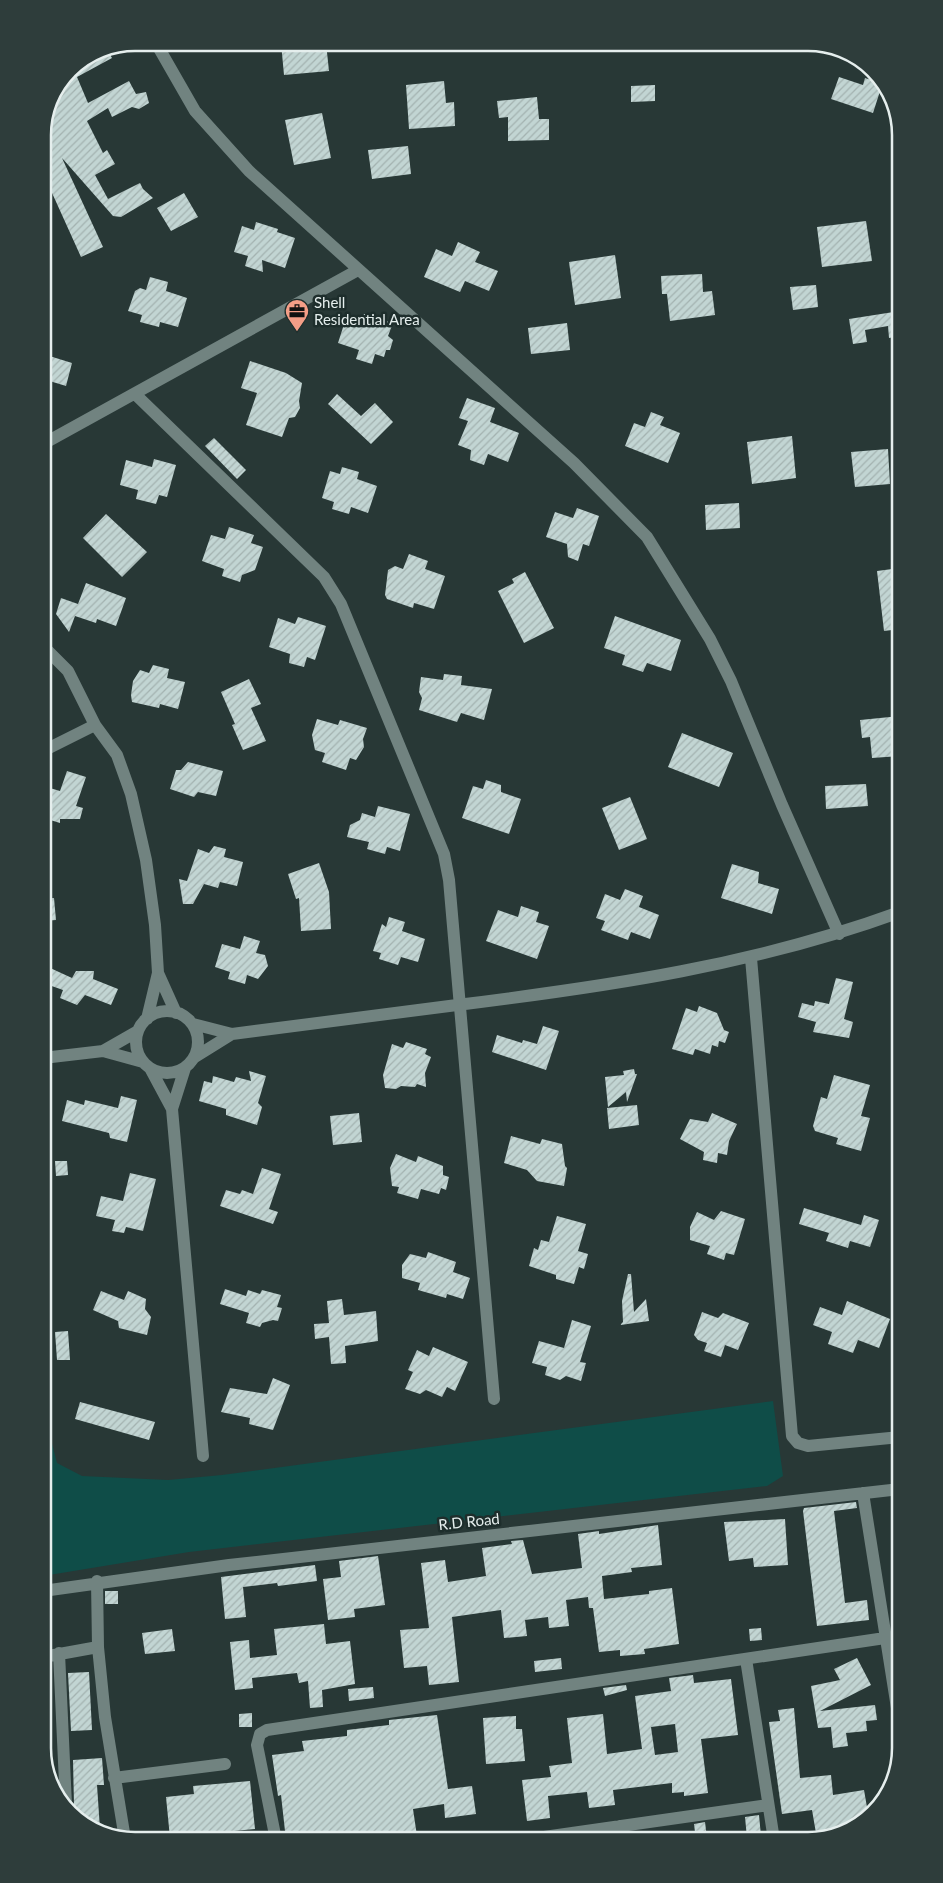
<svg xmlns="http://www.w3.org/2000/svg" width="943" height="1883" font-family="Lato,sans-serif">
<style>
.grass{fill:#0f4d48}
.building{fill:url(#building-hatch);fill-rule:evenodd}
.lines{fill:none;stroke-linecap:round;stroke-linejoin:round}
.minor{stroke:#718380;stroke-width:12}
.labels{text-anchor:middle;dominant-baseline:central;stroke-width:5;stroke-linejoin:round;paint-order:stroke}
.poi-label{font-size:15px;fill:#e5eeed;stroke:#1e2e2c;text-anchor:start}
.street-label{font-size:15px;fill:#e5eeed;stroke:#1e2e2c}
.rim{fill:none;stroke:#e5eeed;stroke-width:2.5}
</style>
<defs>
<pattern id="building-hatch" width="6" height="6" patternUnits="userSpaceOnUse" patternTransform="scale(1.25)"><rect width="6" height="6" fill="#c2d5d3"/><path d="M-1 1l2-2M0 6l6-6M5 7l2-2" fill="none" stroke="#a3b2b0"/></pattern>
</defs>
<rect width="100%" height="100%" fill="#283836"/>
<path class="grass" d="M43,1335l6,97 8,31 25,13 86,4 54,-5 551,-74 10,75 -16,10 -578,66 -146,24z"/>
<path class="building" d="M281,43h45l3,28 -45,4z
M106,48l6,10 -35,19 11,26 41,-22 7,13 10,-2 3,11 -10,6 -7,-2 -20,10 -4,-9 -21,13 16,32 4,-3 8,14 -20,11 13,24 32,-16 3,6 10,9 -32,19 -8,-1 -51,-58 41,89 -22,10 -38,-84v-43l27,-61 30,-20z
M839,77l24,8 2,-7 16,5 1,2 -9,28 -42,-14z
M444,81l2,22 8,-1 1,24 -46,3 -3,-44z
M655,85v16l-24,1v-16z
M537,97l2,22h10v21l-41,1v-24l-9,1 -2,-17z
M322,113l9,45 -37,7 -9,-45z
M408,146l3,28 -39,5 -4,-29z
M184,193l14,24 -27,14 -14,-23z
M866,221l6,40 -50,6 -5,-40z
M256,222l22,7 -1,3 18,6 -10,30 -23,-8 1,12 -18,-6 3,-10 -14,-4 8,-26 12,4z
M458,242l22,10 -5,10 23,9 -9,20 -24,-10 -5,11 -36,-15 12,-28 16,7z
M615,255l6,43 -46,7 -6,-43z
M702,274l1,18 9,-1 3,24 -45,6 -3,-27h-5l-1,-18z
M150,277l18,5 -2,9 21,7 -9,29 -18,-5 -1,5 -19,-5 2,-7 -14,-4 7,-20 5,-3 6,2z
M816,285l2,22 -25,3 -3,-23z
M900,311v25l-11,2 -1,-12 -23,4 2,12 -14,2 -4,-25z
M364,314l29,9 -5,13 5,4 -3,10h-4l-2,7 -9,-3 -3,10 -16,-5 3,-9 -21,-7 8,-25 15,5z
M567,323l3,27 -39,4 -3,-26z
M43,354l29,9 -6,23 -23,-7z
M250,361l36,12 16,10 -3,18 1,7 -5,9 -6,1 -7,19 -36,-12 11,-32 -16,-5z
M337,394l24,22 14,-13 18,19 -22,22 -43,-40z
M467,398l28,10 -5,14 29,11 -11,29 -20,-8 -4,11 -14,-5 1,-10 -13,-5 10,-24 -9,-3z
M651,412l13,5 -4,8 20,8 -12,30 -43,-17 9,-23 11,4z
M792,436l4,42 -44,6 -5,-42z
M214,438l32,32 -9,9 -32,-33z
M888,449l2,35 -35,3 -4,-35z
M154,459l22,6 -9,32 -8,-2 -3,9 -20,-5 2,-9 -18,-5 6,-25 26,7z
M342,467l17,5 -2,7 20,7 -9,27 -17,-6 -2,7 -17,-5 2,-7 -12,-4 8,-27 10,3z
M739,503l1,25 -34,2 -1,-25z
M577,508l22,8 -10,30 -6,-2 -5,17 -10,-4 -1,-13 -21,-7 9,-25 18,6z
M106,514l41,38 -25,25 -39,-39z
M229,527l25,8 -3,8 12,4 -8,23 -13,5 -2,7 -18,-6 2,-7 -22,-8 9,-26 14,4z
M409,554l19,7 -3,8 20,7 -11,33 -20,-6 -1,5 -26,-9 -2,-4 3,-25 7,-4 8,3z
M900,568v61l-16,2 -7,-60z
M525,572l29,56 -30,15 -26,-52 16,-8 -2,-4z
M86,583l40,15 -10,28 -19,-7 -1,4 -21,-7 -6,16 -13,-18 5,-16 17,6z
M615,616l66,24 -10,31 -24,-8 -4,9 -21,-7 3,-10 -21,-7z
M298,617l28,9 -11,34 -8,-3 -3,10 -15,-4 1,-9 -21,-7 9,-29 17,6z
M153,665l16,4 -2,9 18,4 -7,27 -18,-5 -1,4 -27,-6 -1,-7 2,-14 7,-11 9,3z
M444,674l18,2 -1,9 31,4 -8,31 -23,-7 -4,9 -38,-12 3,-12 -3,-6 2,-15 22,3z
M249,679l12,25 -10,4 15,33 -23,9 -11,-25 3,-1 -14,-32z
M900,716v40l-28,2 -2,-21 -8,1 -2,-18z
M317,719l21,6 2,-5 27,8 -4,11 1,8 -8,13 -6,-2 -4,12 -24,-8 3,-9 -10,-3 -3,-15z
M682,733l51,20 -14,34 -51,-20z
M188,762l35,9 -7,25 -18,-4 -4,5 -24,-8 6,-19h5z
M67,771l19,6 -10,29 7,2 -3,11h-20v4l-13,-4v-8l-4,-1v-24l17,5z
M486,780l15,5v7l20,7 -12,35 -47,-16 11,-32 10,3z
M866,784l2,22 -42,3 -1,-23z
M630,797l17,42 -28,11 -17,-42z
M378,806l32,8 -10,37 -13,-4 -2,7 -18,-5 2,-7 -22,-5 3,-12 10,-5 2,-7 13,4z
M214,846l12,3 -2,8 19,5 -6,24 -17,-4 -2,6 -14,-4 -11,20h-10l-4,-25 8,2 11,-32 11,4z
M319,863l10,29 2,37 -30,2 -2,-33 -3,1 -8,-25z
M732,864l27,8 -1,11 21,6 -7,25 -51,-16z
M625,889l18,7 -4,11 20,8 -9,24 -19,-7 -3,8 -27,-10 4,-9 -9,-3 9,-24 15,6z
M54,898l2,22 -13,1v-22z
M521,906l18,6 -3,10 13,4 -12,33 -51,-18 12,-31 20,7z
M389,917l16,5 -3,9 23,8 -7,23 -17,-5 -3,8 -19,-6 2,-6 -8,-2 9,-27 4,3z
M244,936l16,5 -4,12 9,2 3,11 -10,13 -11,-4 -2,9 -17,-5 2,-7 -15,-5 7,-23 18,5z
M48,967l24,11 4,-7h18l-1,8 25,10 -7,16 -26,-10 -8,10 -17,-7 3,-8 -17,-6 -3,-8z
M836,978l17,4 -9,37 9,3 -4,16 -36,-6 3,-10 -18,-5 4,-14 12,3 1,-5 14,3z
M699,1006l18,7 7,17 5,2 -4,11 -6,-2 -1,6 -6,-2 -2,9 -15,-5 -2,6 -21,-6 14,-41 11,4z
M543,1026l16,5 -13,39 -54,-18 5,-17 25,8 1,-3 14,4z
M406,1042l21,7 -2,5 6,3 -6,16 1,14 -9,-3 -2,3 -14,-1 -5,3 -11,-1 -2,-13 9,-31 11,4z
M634,1069l1,5h2l-10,28 -1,-10 -18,15 -3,-30 19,-2 -1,-4z
M249,1071l17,5 -8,27 4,4 -5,18 -31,-10v-6l-27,-8 5,-20 8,2 1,-7 21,6 2,-5 15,4z
M834,1075l36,10 -9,31 9,2 -9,33 -25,-7 2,-6 -23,-7 -2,-5 8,-29 6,2z
M121,1096l16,4 -10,42 -17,-4 -1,-5 -47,-12 5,-21 17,5 1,-5 33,8z
M637,1105l2,20 -30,4 -2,-21z
M359,1113l3,29 -29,3 -3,-29z
M712,1113l25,11 -8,17 -2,14 -9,-2 -1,10 -14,-3 1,-8 -24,-13 10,-20 18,3z
M511,1136l29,8 2,-5 20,5 3,22 2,2 -3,18 -27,-5 -10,-11 -23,-7z
M396,1154l20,8 2,-6 25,10v9l6,2 -3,13 -5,-2 -2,6 -18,-5 -3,10 -21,-6 2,-6 -7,-1 -2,-18z
M55,1161h12l1,14 -12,1z
M262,1168l19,6 -12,35 9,3 -5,12 -53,-18 6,-16 14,4 2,-4 11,4z
M130,1173l26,6 -13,52 -17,-4 -2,6 -12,-2 3,-11 -19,-4 5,-20 22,5z
M804,1208l57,17 3,-10 15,5 -9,27 -20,-6 -2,7 -22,-7 3,-8 -30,-9z
M721,1211l24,8 -11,36 -8,-2 -2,7 -17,-6 3,-8 -20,-6v-13l7,-15 17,8z
M557,1216l29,8 -8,27 10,3 -4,15 -5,-2 -5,17 -18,-5v-4l-27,-9 5,-18 4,2 3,-10 8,2z
M428,1252l28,10 -3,10 17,6 -7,21 -16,-5 -1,4 -28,-8 2,-7 -18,-5v-13l8,-11 16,4z
M628,1274h3l3,38 12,-13 3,22 -29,4 3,-3 -1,-21z
M225,1289l21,7 2,-6 12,4 2,-4 19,5 -4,12 5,1 -4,13 -5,-1 -11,3 -2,4 -14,-4 3,-10 -29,-9z
M101,1291l23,9 4,-9 18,8 -1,10 6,8 -4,18 -28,-7 -1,-7 -25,-11z
M342,1299l2,16 32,-4 2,30 -33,5 1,17 -15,1 -2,-27 -14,2 -1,-15 15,-1 -2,-22z
M847,1301l43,18 -11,29 -21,-8 -5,13 -25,-9 4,-12 -19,-7 7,-18 22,8z
M702,1312l16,6 5,-5 26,10 -11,27 -13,-5 -4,12 -17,-6 3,-8 -9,-3 -4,-5z
M572,1320l19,6 -11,36 6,1 -5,18 -15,-5 -6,4 -15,-5 2,-8 -15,-4 7,-22 25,7z
M68,1331l2,29h-13l-2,-28z
M433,1347l35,15 -13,29 -8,-4 -5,10 -16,-7 -6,4 -15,-5 8,-17 -5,-2 9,-20 12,6z
M273,1378l17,7 -17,45 -24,-6 1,-6 -29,-6 9,-24 37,6z
M80,1402l75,20 -6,18 -74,-21z
M856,1502l1,6 -23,3 11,92 22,-3 2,20 -52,6 -14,-115 1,-3z
M785,1519l3,46 -34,2 -1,-9 -24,3 -5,-39z
M658,1525l4,40 -31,3 1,4 -30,4 2,23 45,-5v-3l23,-3 7,56 -35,5 1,5 -25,2v-6l-21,2 -6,-44h-4l-1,-11 -22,3 3,26 -20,2 -1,-11 -23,3 2,16 -23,2 -3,-28 -49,7 7,65 -30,3 -2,-19 -23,2 -4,-38 29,-2 -8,-65 24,-3 3,22 38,-6 -4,-28 30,-4 -1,-3 12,-1 9,34 50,-6 -4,-34 21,-3v3z
M378,1556l7,49 -31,4 1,8 -27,3 -5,-41 18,-2 -2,-16z
M315,1565l2,16 -39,5 -1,-3 -34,4 3,30 -21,2 -4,-42z
M105,1591h13v13h-13z
M324,1624l2,20 24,-3 5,43 -33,6 1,17 -13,1 -2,-27 -9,2 -2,-10 -45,5 1,10 -18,2 -5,-48 19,-2 1,18 27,-3 -3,-26z
M761,1628l1,12 -12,1 -1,-12z
M172,1629l3,22 -30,3 -3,-21z
M561,1658l1,11 -27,3 -1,-11z
M857,1658l14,27 -51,26 55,-6 2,15 -11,1 1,10 -21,2 2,13 -15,2 -2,-21 -13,1 -7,-42 29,-6 -6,-11z
M89,1672l3,58 -21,1 -3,-58z
M693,1675l1,8 37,-4 7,56 -37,4 7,54 -24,3v-4l-12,1v-10l-59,7 2,15 -26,3 -2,-16 -39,4 2,22 -23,3 -5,-41 29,-3 -2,-11 23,-3 -5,-45 36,-4 4,40 35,-5 -7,-53 36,-5 -2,-13zM675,1724l3,28 -23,3 -4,-28z
M626,1685l1,5 -22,6 -2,-8z
M373,1687l1,11 -25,3 -1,-12z
M794,1708l6,70 31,-3 2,20 31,-5 4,23 -25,21 -26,5 -5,-29 -30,4 -13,-92 11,-1 -2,-11z
M252,1713v14h-13v-13z
M437,1715l11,74 24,-3 4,28 -31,4 -1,-14 -31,5 4,27 -34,4h-66v-3l-31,3 -5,-45 -3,1 -6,-41 32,-4 -2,-10 45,-5v-6l42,-5v-5z
M516,1716v13h6l3,32 -39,3 -3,-46z
M102,1758l2,27h-7l3,44 -21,-7 -8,-11 3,-6 -1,-45z
M250,1781l5,48 -32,3v8h-25v-5l-28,3 -4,-41 28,-3 -1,-8z
M759,1815l2,21 -14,2 -2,-21z
M705,1822l2,16 -11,2 -2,-16z"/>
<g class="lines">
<path class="minor" d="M156,43l39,68 54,60 325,292 73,74 63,102 21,42 51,124 57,129
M135,394l189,183 17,27 103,250 5,26 45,519
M43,444l315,-174
M43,646l25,25 27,54 22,30 14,39 15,66 9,65 3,48 -11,46
M43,751l52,-26
M751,958l41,478 6,7 10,3 92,-9
M158,973l18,40
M136 1042a31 31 0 1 1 62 0a31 31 0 1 1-62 0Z
M193,1024l39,10c75,-9 150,-19 225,-29 153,-19 298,-40 443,-93
M103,1051l40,11
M195,1057l37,-23
M43,1058l60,-7 35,-20
M150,1068l22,41 31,347
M172,1109l13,-41
M863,1493l37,234
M97,1581l1,66 7,70 20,122
M43,1591l186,-26 671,-76
M59,1653l7,152
M43,1657l55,-10
M746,1659l28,181
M114,1778l111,-14
M620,1826l2,14
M276,1840l-19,-95 3,-11 7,-4 618,-92
M523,1840l245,-35"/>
</g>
<defs>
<g id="office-pin" transform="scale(1.25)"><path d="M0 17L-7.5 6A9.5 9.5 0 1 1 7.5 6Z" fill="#f49e87" stroke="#1e2e2c"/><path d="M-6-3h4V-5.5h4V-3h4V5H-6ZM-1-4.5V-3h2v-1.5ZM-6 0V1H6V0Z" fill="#111"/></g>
</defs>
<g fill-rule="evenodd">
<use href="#office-pin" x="297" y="311"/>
</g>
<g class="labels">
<g class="poi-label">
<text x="314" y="302">Shell<tspan x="314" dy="17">Residential Area</tspan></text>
</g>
<g class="street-label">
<text transform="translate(469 1521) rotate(-6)">R.D Road</text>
</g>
</g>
<path d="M0 0H943V1883H0ZM135 51H808A84 84 0 0 1 892 135V1748A84 84 0 0 1 808 1832H135A84 84 0 0 1 51 1748V135A84 84 0 0 1 135 51Z" fill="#2e3d3b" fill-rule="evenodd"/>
<path class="rim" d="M135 51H808A84 84 0 0 1 892 135V1748A84 84 0 0 1 808 1832H135A84 84 0 0 1 51 1748V135A84 84 0 0 1 135 51Z"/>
</svg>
